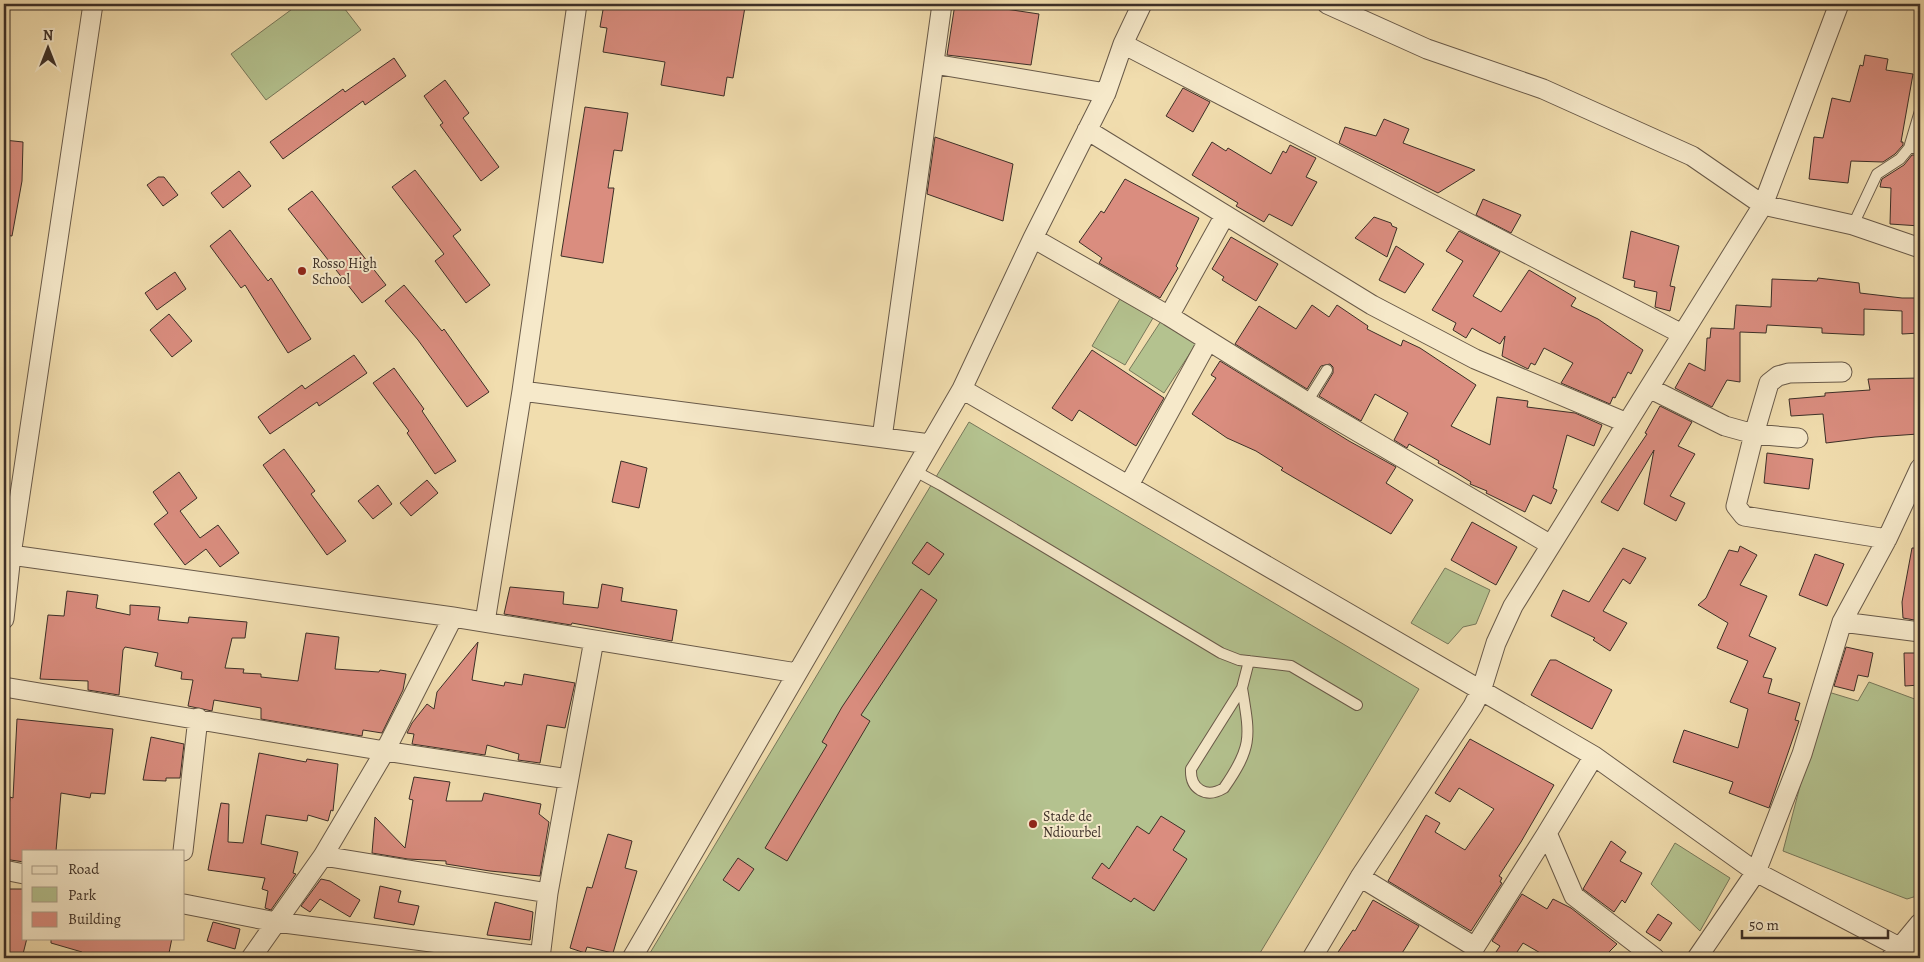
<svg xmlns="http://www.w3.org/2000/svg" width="1924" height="962" font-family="Alegreya,serif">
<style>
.green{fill:#b4c28f;stroke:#78785b}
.building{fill:#da8d7f;stroke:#3c2f27}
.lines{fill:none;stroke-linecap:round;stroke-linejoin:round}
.service-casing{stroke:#695a49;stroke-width:12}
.minor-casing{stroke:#695a49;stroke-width:21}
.service{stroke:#f6e9ca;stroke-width:10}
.minor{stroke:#f6e9ca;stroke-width:19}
.poi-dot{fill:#8f2418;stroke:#f6e9ca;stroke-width:2}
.labels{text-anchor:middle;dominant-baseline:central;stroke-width:4;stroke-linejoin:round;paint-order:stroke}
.poi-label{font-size:14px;fill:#3c2f27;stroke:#f6e9ca;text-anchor:start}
</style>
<rect width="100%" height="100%" fill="#f1ddae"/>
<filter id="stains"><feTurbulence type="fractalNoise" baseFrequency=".004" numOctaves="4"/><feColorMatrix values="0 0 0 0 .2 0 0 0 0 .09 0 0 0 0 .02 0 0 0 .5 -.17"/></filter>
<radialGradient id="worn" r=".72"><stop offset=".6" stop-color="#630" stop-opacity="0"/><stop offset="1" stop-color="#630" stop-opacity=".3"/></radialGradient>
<path class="green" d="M299,4h42l20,26 -95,70 -35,-46z
M1120,299l33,19 -28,47 -33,-19z
M1161,321l35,23 -32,49 -35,-23z
M969,422l450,267 -162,269h-610z
M1445,568l45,22 -14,34 -13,3 -15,17 -37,-21z
M1869,682l51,19v194l-13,4 -124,-48 42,-160 33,10z
M1675,843l55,35 -30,53 -49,-47z"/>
<path class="building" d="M604,4h136v2l5,1 -12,71 -6,-1 -3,19 -63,-11 4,-23 -62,-10 4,-24 -7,-1z
M955,4h17l67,10 -8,51 -84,-10z
M1865,55l23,4 -2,11 27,4 -12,68h2v3l-8,9 -12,8 -32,-1 -3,22 -39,-4 5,-42 9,1 9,-40 18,4 10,-37 3,1z
M394,58l12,18 -41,29 -2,-4 -80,58 -13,-17 73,-53 2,3z
M445,80l24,33 -6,5 36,49 -18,14 -41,-56 3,-2 -19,-27z
M1183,88l27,14 -17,30 -27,-16z
M585,107l43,6 -6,38 -8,-1 -6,38h6l-11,75 -42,-7z
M1384,119l25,10 -6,14 72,27 -37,23 -99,-50 6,-16 31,9z
M935,137l78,27 -10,57 -76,-27z
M4,140l19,2 -1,39 -10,55 -8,-1z
M1212,142l14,9 2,-3 43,26 12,-23 3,2 4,-8 26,13 -10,19 11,5 -25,44 -23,-12 -5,8 -28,-16 2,-3 -46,-28z
M1912,155h8v71l-30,-2 1,-36 -11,-1 1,-5 1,-3 22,-14z
M415,170l46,60 -8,6 37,49 -24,18 -31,-42 9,-7 -52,-67z
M239,171l12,15 -28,22 -12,-15z
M158,177h6l14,18 -15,11 -16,-21z
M1125,179l74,39 -23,48 2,2 -18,30 -61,-35 3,-5 -23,-16 22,-31 3,2z
M312,191l74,94 -24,18 -74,-94z
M1483,199l38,16 -10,18 -35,-18z
M1374,217l17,6 1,3 5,2 -10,29 -32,-19z
M230,230l38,51 3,-3 40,61 -23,14 -43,-68 -4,3 -31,-42z
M1459,231l41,21 -27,44 28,16 28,-42 47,28 -5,8 27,13 45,31 -12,24 -3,-2 -13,26 -2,-1 -3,7 -49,-21 12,-20 -29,-15 -9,17 -4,-2 -3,6 -26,-13 3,-20 -5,8 -28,-16 -6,10 -13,-8 3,-7 -24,-13 31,-49 -17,-10z
M1631,231l48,15 -9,40 5,1 -5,24 -15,-4 2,-15 -23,-5 1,-6 -12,-3z
M1231,237l47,27 -22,37 -34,-21 2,-3 -12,-8z
M1396,246l28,18 -19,29 -26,-13z
M175,272l11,17 -29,21 -12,-17z
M1818,278l41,5 1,10 42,5h18v35l-18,1v-23l-38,-2v26l-42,-2v-5l-55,-3 -1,8 -26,-1v50l-13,-2 -15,27 -37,-19 14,-25 16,8 2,-33h3l1,-10 23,1 2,-24 35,2 1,-28 45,2z
M404,285l38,46 2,-2 45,63 -22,15 -49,-67 -33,-39z
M1312,305l17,12 8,-12 31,21 -1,3 34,17 2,-6 17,8 56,37 -25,41 39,19 7,-48 31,4 -1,6 48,6 27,12 -8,21 -27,-11 -14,53 4,2 -6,14 -18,-9 -8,17 -39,-19 1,-2 -17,-7 1,-2 -16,-10 -17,-9 1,-2 -30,-17 -2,4 -13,-8 14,-27 -33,-19 -14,27 -42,-25 14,-23v-6l-3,-3 -9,2 -14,23 -72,-45 24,-38 37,23z
M169,314l23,27 -20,16 -22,-27z
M1092,350l72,48 -28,48 -57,-36 -7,11 -20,-13z
M354,355l13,18 -48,33 -2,-4 -47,32 -12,-17 44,-32 3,4z
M1220,361l129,80 47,26 -10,16 27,17 -22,34 -93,-54 -17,-10 2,-2 -27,-17 -29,-13 -35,-24 24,-36 -5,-3z
M394,368l30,41 -2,2 34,50 -21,13 -28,-41 2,-2 -36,-48z
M1920,378v36h-3l1,20 -43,3 -49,6 -3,-29 -32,2 -2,-17 36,-3v-3l45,-3 -2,-11z
M1660,406l32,16 -14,24 17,8 -25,42 15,7 -9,18 -32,-17 10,-54 -36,61 -17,-9 46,-68 -2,-1z
M284,449l31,42 -4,3 35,47 -19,14 -64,-90z
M1767,453l46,6 -4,30 -45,-6z
M621,461l26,7 -8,40 -27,-6z
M179,472l18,26 -17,13 20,27 18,-13 21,28 -19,14 -14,-18 -21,16 -31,-41 14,-11 -15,-21z
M427,480l11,13 -27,23 -11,-13z
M378,485l14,19 -19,15 -15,-18z
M1472,522l45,25 -21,38 -45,-25z
M927,542l17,12 -15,21 -17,-12z
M1740,546l17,9 -17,30 27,11 -18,40 27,12 -13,29 9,2 -4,14 32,10 -5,17 4,1 -30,87 -40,-15 4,-11 -60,-20 11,-32 54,18 10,-39 -18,-7 18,-41 -31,-13 11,-25 -30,-18 8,-7 23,-48 9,2z
M1623,548l23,10 -16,26 -7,-5 -20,32 24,12 -17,28 -17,-11 2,-2 -44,-22 12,-26 26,12z
M1912,548h8v73l-17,-3 -1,-16z
M1815,554l29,10 -17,42 -28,-11z
M602,584l21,4 -2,13 56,9 -5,31 -100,-18 -1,2 -67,-11 6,-27 54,5 -1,12 35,4z
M921,589l16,11 -76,115 9,6 -83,140 -22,-13 62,-103 -5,-3 20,-35z
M67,591l31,4 -2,13 34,7v-10l30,2 -2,13 30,3 1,-6 58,5 -2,16h-13l-7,30 19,1 -1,4 18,1v3l37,4 8,-48 33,4 -4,32 44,3 1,-2 26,4 -3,16 -21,43 -19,-3 -1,6 -101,-17v-11l-47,-8 -2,11 -24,-5 5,-26 -12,-1 1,-7 -27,-6 3,-13 -33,-6 -2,3 -4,45 -31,-5v-9l-48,-2 8,-64 16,1z
M478,642l-6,38 32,6 1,-4 17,3 2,-11 51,9 -10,45 -18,-3 -7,38 -22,-3 1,-6 -32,-9 -2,10 -73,-11 2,-10 -7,-1 5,-10 15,-19 7,5 3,-17z
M1846,647l27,6 -5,24 -10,-2 -4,16 -20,-5z
M1904,653h16v32l-15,1z
M1550,660h6l56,30 -20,39 -61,-34z
M17,719l96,10 -8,65 -14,-1 -1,5 -29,-5 -5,58h-32v11l-20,-3v-31l3,1 3,-32 3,1z
M151,737l33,7 -4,34h-14v3l-23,-1z
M1470,739l84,46 -33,57 -22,34 3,2 -2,4 2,1 -31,48 -83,-50 38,-66 14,8 -5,9 30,18 29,-41 -35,-21 -9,14 -15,-9z
M259,753l47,9 1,-3 31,5 -5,47 -2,-1 -3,11 -20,-6 -1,6 -41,-6 -5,29 37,8 -5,21 3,1 -25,36 -6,-2 3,-17 -6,-2 3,-11 -57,-8 13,-67 8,1 -1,38 15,1z
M414,777l36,5 -4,19h36l2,-8 57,11 -2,10 10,8 -9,54 -50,-5 -44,-7v-3l-38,-2 -36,-6 3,-36 30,31 8,-48 -4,-1z
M1161,816l24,15 -12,19 14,9 -33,52 -20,-13 -3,4 -39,-24 10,-15 7,6 28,-43 12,8z
M608,834l24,7 -7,27 12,3 -24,82 -26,-6 -2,6 -15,-5 17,-61 5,1z
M1611,841l15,11 -6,9 22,12 -17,30 -3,-3 -8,12 -31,-23z
M738,858l16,11 -15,22 -16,-11z
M321,879l9,2 30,19 -10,17 -30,-18 -10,13 -9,-6z
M380,886l21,5 -3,11 21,4 -5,19 -40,-7z
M4,889h20v49h3l-5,20 -18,-2z
M1522,894l25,15 6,-10 18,9 46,36 -14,14h-54l-26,-15 -10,15h-21l8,-12 -8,-5z
M1373,900l46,26 -20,32h-65l19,-28 2,1z
M495,902l38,10 -3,28 -43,-5z
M1658,914l14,9 -12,18 -14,-9z
M213,922l27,7 -5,20 -28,-8z
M51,938h121l-4,20h-88l2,-6 -31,-9z"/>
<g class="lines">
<g class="service-casing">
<path id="service" d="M1909,148l11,-37
M1853,225l24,-51 23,-15 9,-11h11
M1307,402l20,-32
M915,471l26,14 280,168 18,7 52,6 66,39
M1242,688c8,49 11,58 -18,100 -18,11 -34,1 -33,-19z
M1242,688l7,-27"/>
</g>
<g class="minor-casing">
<path id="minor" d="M1327,4l100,45 116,40 149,67 71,49 90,20 67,23
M1123,44l559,290
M934,64l172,29
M1087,130l285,175 103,54 152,64
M1033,238l136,78 138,86 244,143
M1169,316l56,-101
M1842,372l-53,1 -11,3 -9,7 -15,51 -18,72 8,10 143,23
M1649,388l76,38 29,8 44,4
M962,389l632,367 162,116 164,86
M522,391l408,53
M882,438l60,-434
M1129,485l79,-144
M4,554l449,63 344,56
M4,619l7,-64 82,-551
M485,622l37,-231 55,-387
M1842,622l78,10
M4,687l381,64 183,28
M1594,756l-47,77 27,63 81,62
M183,851l15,-133
M323,856l225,37
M4,870l20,4
M1360,877l115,70 72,-114
M184,904l92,18 264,34
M251,958l72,-102 62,-105 68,-134
M540,958l8,-65 46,-253
M632,958l330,-569 71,-151 73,-145 17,-49 19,-40
M1312,958l48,-81 113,-171 9,-18 14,-45 17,-37 250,-401 76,-201
M1697,958l59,-86 46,-118 40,-132 45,-83 33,-71
M1891,958l29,-35"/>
</g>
<use href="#service" class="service"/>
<use href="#minor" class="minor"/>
</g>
<g class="poi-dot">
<circle cx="302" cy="271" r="5"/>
<circle cx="1033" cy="824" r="5"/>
</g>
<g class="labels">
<g class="poi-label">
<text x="312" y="263">Rosso High<tspan x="312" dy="16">School</tspan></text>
<text x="1043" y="816">Stade de<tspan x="1043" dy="16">Ndiourbel</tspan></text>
</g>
</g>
<rect width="1924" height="962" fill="none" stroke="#f1ddae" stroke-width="20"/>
<rect x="5" y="5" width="1914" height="952" fill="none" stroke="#3c2f27" stroke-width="2.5"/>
<rect x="10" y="10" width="1904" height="942" fill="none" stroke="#3c2f27"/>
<rect x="22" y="850" width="162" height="90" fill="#f6e9ca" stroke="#ac9f89"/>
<rect x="32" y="866" width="25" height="8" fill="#f6e9ca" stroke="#ac9f89"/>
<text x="68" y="874" font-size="15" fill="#3c2f27">Road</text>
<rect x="32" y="887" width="25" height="15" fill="#b4c28f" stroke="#ac9f89"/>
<text x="68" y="900" font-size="15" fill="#3c2f27">Park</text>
<rect x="32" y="912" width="25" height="15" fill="#da8d7f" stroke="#ac9f89"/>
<text x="68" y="924" font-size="15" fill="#3c2f27">Building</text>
<g transform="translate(48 48)" stroke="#f6e9ca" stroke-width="4" paint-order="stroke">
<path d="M0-4L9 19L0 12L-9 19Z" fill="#3c2f27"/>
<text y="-8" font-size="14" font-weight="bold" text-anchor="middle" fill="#3c2f27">N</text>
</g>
<path d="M1742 930v8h146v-8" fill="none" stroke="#3c2f27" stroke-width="2.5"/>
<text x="1749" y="930" font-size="15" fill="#3c2f27" stroke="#f6e9ca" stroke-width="4" paint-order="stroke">50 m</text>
<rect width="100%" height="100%" filter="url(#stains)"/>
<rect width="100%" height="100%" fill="url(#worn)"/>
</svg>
